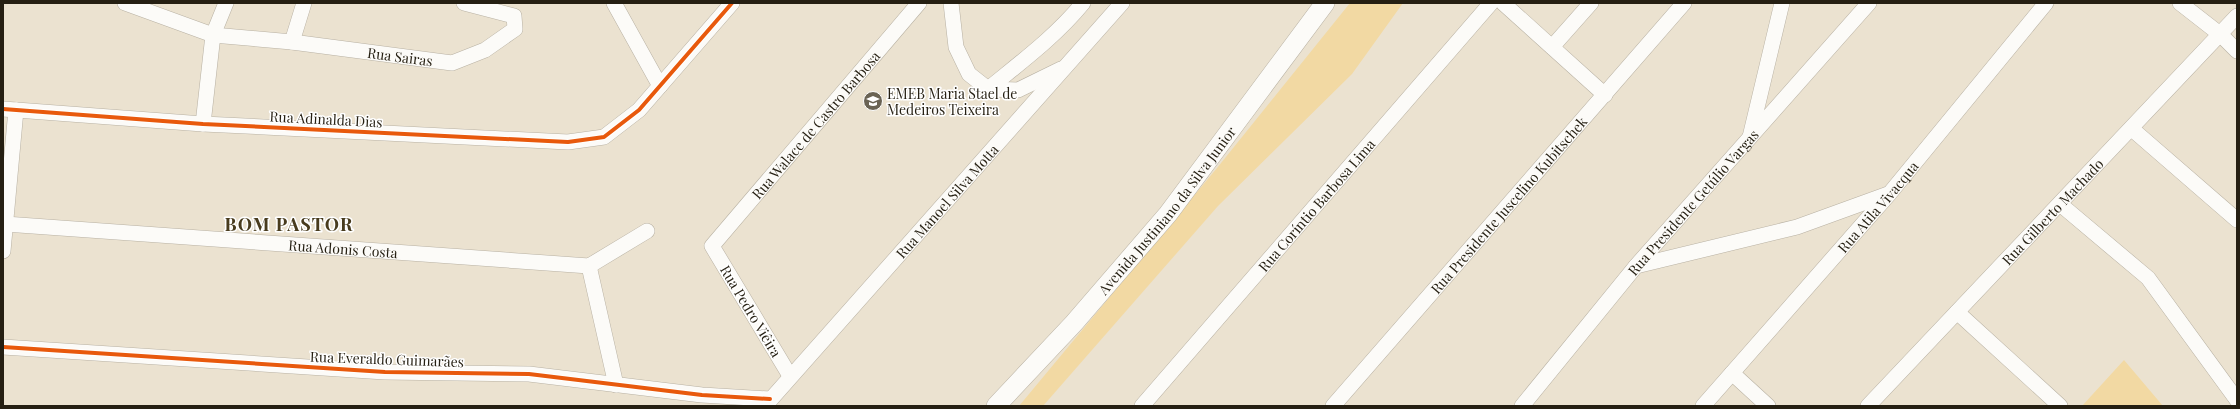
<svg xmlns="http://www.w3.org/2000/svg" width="2240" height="409" font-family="'Playfair Display',serif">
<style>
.green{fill:#f2d9a3}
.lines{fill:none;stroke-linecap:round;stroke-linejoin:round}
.minor-casing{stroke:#b8b1a3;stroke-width:16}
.tertiary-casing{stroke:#b8b1a3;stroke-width:20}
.minor{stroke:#fcfbf8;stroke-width:15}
.tertiary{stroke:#fcfbf8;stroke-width:19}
.cycleway-casing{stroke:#fff;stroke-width:6}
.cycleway{stroke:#e8590c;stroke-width:4}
.labels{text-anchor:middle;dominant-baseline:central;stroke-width:3;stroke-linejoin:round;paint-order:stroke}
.street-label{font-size:14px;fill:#251f12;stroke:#fff}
.poi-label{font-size:14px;fill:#251f12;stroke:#fff;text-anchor:start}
.district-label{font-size:18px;font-weight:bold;letter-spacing:1px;fill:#483b1d;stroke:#fff}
</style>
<rect width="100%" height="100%" fill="#ebe2d0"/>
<path class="green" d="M1350,3h53l-51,71 -134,132 -175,200h-24l198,-238z
M2124,360l39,46h-81z"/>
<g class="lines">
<g class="minor-casing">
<g id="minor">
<path id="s1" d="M125,3l88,32 79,7 160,21 33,-13 30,-21 -1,-13 -50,-13"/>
<path d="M614,3l46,83"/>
<path d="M951,3l5,44 13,27 19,15 30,1 43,-21"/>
<path d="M1503,3l102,92"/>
<path d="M2180,3l41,32 16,16"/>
<path d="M292,42l12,-39"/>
<path d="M1552,47l39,-44"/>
<path d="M988,89c33,-27 68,-53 95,-86"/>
<path d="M3,109l200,15 365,18 36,-5 35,-27 93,-107"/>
<path d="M203,124l10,-89 13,-32"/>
<path d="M2132,129l105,91"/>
<path d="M1750,137l32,-134"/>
<path d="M2060,204l88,74 89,122"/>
<path id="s2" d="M5,224l584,42 58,-35"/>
<path d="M3,251l13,-141"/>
<path d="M589,266l27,119"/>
<path d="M1636,266l161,-39 91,-33"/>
<path d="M1957,312l103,94"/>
<path d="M3,347l382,25 144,2 173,21 68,4"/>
<path d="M1732,373l36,33"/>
<path id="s3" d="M790,376l-78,-130 207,-243"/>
<path id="s4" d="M765,406l357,-403"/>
<path id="s5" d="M1142,406l349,-403"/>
<path id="s6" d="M1333,406l351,-403"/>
<path id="s7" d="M1522,406l114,-140 233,-263"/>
<path id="s8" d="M1703,406l187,-213 156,-190"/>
<path id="s9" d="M1868,406l369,-390"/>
</g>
</g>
<g class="tertiary-casing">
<g id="tertiary">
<path id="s10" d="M996,406l78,-83 94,-109 157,-211"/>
</g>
</g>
<use href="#minor" class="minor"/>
<use href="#tertiary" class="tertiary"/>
<g class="cycleway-casing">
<path id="cycleway" d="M3,109l200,15 365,18 36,-5 35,-27 93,-107
M3,347l382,25 144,2 173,21 68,4"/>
</g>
<use href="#cycleway" class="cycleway"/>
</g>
<defs>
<g id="school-disc" transform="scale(1)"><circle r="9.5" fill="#6a6354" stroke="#fff"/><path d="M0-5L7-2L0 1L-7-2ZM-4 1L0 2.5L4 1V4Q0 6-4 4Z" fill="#fff"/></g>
</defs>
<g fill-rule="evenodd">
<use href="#school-disc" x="873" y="101"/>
</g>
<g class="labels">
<g class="street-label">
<text stroke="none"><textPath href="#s1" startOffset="282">Rua Sairas</textPath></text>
<text transform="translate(326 119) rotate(3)">Rua Adinalda Dias</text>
<text stroke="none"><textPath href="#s3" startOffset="311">Rua Walace de Castro Barbosa</textPath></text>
<text stroke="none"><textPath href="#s4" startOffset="274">Rua Manoel Silva Motta</textPath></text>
<text stroke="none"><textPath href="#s7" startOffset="266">Rua Presidente Getúlio Vargas</textPath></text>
<text stroke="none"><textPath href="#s5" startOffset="266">Rua Coríntio Barbosa Lima</textPath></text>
<text stroke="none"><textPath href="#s6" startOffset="267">Rua Presidente Juscelino Kubitschek</textPath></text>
<text stroke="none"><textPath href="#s8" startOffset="265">Rua Atila Vivacqua</textPath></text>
<text stroke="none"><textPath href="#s10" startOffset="260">Avenida Justiniano da Silva Junior</textPath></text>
<text stroke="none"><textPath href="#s9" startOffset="268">Rua Gilberto Machado</textPath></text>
<text stroke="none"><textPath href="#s2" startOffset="339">Rua Adonis Costa</textPath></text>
<text transform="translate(751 311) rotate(59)">Rua Pedro Viêira</text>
<text transform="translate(387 359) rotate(2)">Rua Everaldo Guimarães</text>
</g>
<g class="poi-label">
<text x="887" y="93">EMEB Maria Stael de<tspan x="887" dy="16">Medeiros Teixeira</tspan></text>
</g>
<g class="district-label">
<text x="289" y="224">BOM PASTOR</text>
</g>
</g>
<rect width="2240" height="409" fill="none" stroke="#251f12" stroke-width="8"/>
</svg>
